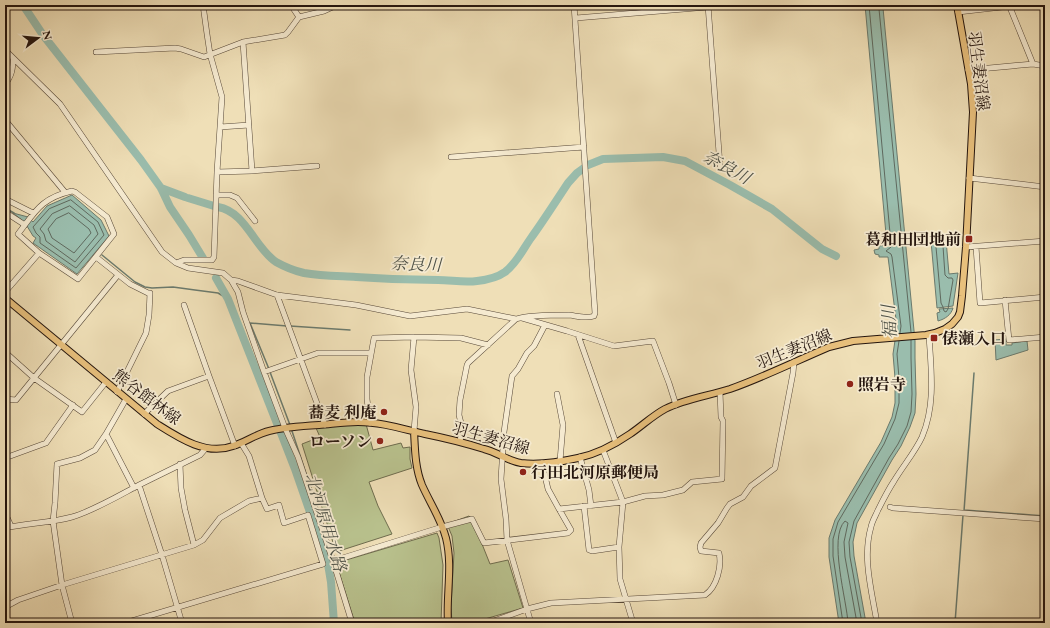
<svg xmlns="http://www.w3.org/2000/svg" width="1050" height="628" font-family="'EB Garamond','Noto Serif JP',serif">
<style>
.green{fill:#b9c28e;stroke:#6e6c4e}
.water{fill:#9abdad;stroke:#6b7a6d}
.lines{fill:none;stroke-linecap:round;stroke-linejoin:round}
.shore{stroke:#5f695e;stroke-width:1}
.stream{stroke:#6b7a6d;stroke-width:1.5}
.river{stroke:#9abdad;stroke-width:8}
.minor-casing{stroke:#574838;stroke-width:6}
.major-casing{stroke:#24150e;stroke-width:8}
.minor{stroke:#f5ead0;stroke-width:5}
.major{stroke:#e8c07c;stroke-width:6}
.poi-dot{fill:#8f2418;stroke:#f5ead0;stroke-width:1.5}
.labels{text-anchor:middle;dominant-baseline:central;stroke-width:3.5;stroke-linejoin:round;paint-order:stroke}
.street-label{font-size:16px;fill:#24150e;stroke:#f5ead0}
.poi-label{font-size:16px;font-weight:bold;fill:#24150e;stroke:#f5ead0;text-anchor:end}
.water-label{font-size:17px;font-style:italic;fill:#4d5046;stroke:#f5ead0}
</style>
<rect width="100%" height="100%" fill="#efdfb7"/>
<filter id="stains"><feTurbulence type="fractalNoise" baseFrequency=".005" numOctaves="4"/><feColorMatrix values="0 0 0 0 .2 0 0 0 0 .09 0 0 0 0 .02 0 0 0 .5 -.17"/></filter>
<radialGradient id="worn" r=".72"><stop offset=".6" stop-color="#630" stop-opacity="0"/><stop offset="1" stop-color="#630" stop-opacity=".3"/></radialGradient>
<path class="green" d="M366,424l7,26 28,-7 2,5 7,-1v12l2,9 -43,14 9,24 14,28 -56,18 -34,-108 18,-7 -4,-9 29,-3z
M469,516l3,3 18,45 18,-4 15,48 -52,15h-19l-1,-16 3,-54 -2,-17 -5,-12z
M437,533l2,5 4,27 -2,58h-86l-19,-60z"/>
<path class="water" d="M865,5h21l-3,3 32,333v17l1,36 -1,19 -5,14 -9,19 -9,14 -35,63 -4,19 1,14 12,67h-27l-10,-66v-19l6,-18 46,-78 11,-25 3,-14v-25l-2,-24 4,-27 -9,-70h-9v-2l-4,-1 -1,-4 5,-1v-3l8,-1z
M72,195l29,25 8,16 -32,38 -44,-31 3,-5 -3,-2 -6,-10 1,-1 -15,-12 15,4 5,5 14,-16z
M946,240l3,34 9,-1 -5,33 -16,2 -6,-67z
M953,308c-2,7 -8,11 -15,13l-1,-8 3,-1 -1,-3z
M1006,339v6h6v-2l15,-2 1,9 -32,10 -1,-20z"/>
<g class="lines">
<path class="shore" d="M869,5l22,239v3l-5,4 5,3 1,3 9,69 -1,7
M880,5l-1,4 32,323
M71,200l27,22 6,13 -28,33 -36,-25v-6l-4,-4 -3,-6 16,-18z
M70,206l24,19 4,9 -23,28 -29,-21 -2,-7 -4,-5 12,-15z
M69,213l20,16 2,4 -17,20 -22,-15 -4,-9 8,-10z
M938,244h3l2,2 2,29 3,3h4l1,2 -5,29 -2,3 -2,-1 -1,-4 -2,-4 -5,-56z
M843,623l-10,-67v-17l5,-17 46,-78 11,-25 4,-16v-25l-2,-24 2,-13
M848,623c-1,-22 -20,-86 -3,-102l3,2 -4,19 1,15 12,66
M862,623l-12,-66 -1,-15 5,-21 35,-63 9,-14 9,-18 4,-14 1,-18 -1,-36v-18"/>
<path class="stream" d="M5,208l9,5
M102,255l33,27 10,5 7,1 21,-1 22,3 23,3 10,6
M290,326l60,4
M269,369l-19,-46 37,3
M270,372l20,53
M291,428l27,82
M964,510l81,6
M964,511l10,-138
M955,623l8,-108"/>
<path class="river" d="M23,5l20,30 98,125 20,28 9,19 19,28 14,23
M588,165l15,-6 60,-2 22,4 45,24 42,24 50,40 14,7
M161,188l24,9
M188,198l26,8
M218,207c28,5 36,40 58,55 9,5 19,9 28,11 17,3 35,3 52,4 27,2 54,3 82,3 13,0 26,3 39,1 9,-1 21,-4 28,-9 12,-9 18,-23 26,-34 13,-18 25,-37 37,-55l9,-10 7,-5
M216,278l12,21 50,127
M281,433l14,36 33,95 3,18 3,41"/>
<g class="minor-casing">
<path id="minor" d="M291,5l8,12
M708,5l12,161
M1009,5l24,59
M958,12l44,-5 3,-2
M576,18l132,-11
M243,42l9,129
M5,50l55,54 102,148 14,11 12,5 35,5 8,7 7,12 5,20 21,60 21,56 13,29 35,104 19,62
M96,52l79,-4 6,1 23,8 39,-15 42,-7 3,-3 11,-15 25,-6 13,-6
M968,70l65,-6 12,2
M5,84c7,-8 8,-16 8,-26
M5,120l59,71v2
M220,127l29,-2
M451,157l133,-10
M217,172l35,-1 65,-5
M969,178l76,9
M72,191l3,1 32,25 7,17 -36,45 -39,-26 -21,-19c17,-22 23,-36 54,-43z
M216,195h14l7,3 18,23
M5,199l28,14
M5,212l20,13
M966,247l79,-6
M976,247l4,56 65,-6
M96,257l34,27 18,9h2l-1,22 -3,18 -29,59
M176,263l8,-3h28l2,-3 3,-85 5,-75 -12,-43 -3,-20 -4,-29
M231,280l7,1 39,14 79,10 54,11 57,-7 49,10 -48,44 -1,2 -7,35 -1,15 3,12 -2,15
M5,292l34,-39
M277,295l48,130
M1005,300l4,40 36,-3
M184,305l25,71 26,70
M522,318l45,13 47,15 39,-5 16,42 7,22
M516,319c12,-4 40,-4 53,-4 8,1 17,4 25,1l1,-3 -21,-308
M578,335l38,108
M5,352l29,26 48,34 24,-30
M264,372l54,-19h53
M557,394l6,31 -3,36
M5,399l11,1 102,-125
M126,399l-20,35 28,54
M144,414l24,-23 41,-15
M370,423l-3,-24v-22l7,-39 40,-1
M414,431l2,-24 -5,-37 3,-33 47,1 27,7
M603,450l20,52 -4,45 1,32 13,44
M580,457l9,33 2,16
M5,458l41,-15 27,-38
M180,464l1,24 4,22 9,35
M584,506l5,44 3,1 27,-4
M890,507l3,1 152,11
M559,509l64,-7 22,-6 18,-1 20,-5 9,-8 30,-3 1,-58 -2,-4 -1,-25
M5,513l6,13
M5,528c22,-5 45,-5 67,-11 21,-6 48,-22 67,-32
M333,561l109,-34 30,-8 12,24 84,-10 3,-3 -12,-21 -11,-20 -6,-26
M5,607l13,-7 44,-15 132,-40 9,-5 17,-22 29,-17 13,-3 -13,-42 -8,-13
M72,623l-10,-38 -9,-64 2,-18 2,-39 23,-6 15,-8 11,-16
M125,623l198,-59 -15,-49 -24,8 -5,-18 -12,4 -5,-11
M182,623l-20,-68 -23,-70 61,-30 6,-7
M488,623l39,-14 24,-6 154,-8c12,-8 17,-29 14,-42l-18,-2 -1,-4 1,-4 17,-20 9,-15 3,-4 13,-7 8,-11 24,-18 18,-95 1,-11
M531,623l-24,-83 -1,-21 -5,-40 3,-47 8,-56 6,-7 9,-16 7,-7 11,-21
M877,623c-5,-31 -15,-65 -6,-96 1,-6 5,-12 7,-17 5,-10 10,-20 16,-29 9,-15 21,-29 28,-44 14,-33 9,-68 7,-102"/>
</g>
<g class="major-casing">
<path id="major" d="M5,298l152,126c22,14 49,32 76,22 13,-4 23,-12 36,-15 16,-4 33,-5 50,-6 13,-1 26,-3 39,-3 23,0 45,7 67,12 20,4 40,9 59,15 13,3 24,12 37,14 18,2 39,-1 57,-5 19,-4 36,-13 52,-24 12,-8 22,-18 35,-25 20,-10 43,-13 65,-20 34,-12 66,-28 99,-42l24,-6 73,-6 9,-2 10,-4 7,-5 6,-7 2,-5 2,-16 4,-49 7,-135 -2,-28 -14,-79
M414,431c1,18 1,37 8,54 8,18 19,34 24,53 7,28 0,57 2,85"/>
</g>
<use href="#minor" class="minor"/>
<use href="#major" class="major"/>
</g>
<g class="poi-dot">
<rect x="965" y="235" width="8" height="8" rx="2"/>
<rect x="930" y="334" width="8" height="8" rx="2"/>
<circle cx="850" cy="384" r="4"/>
<circle cx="384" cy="412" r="4"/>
<circle cx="380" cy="441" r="4"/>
<circle cx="523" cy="472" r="4"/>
</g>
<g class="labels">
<g class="street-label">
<text transform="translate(979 71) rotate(83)">羽生妻沼線</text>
<text transform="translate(794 349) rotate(-22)">羽生妻沼線</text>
<text transform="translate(147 397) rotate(37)">熊谷館林線</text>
<text transform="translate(491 438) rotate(16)">羽生妻沼線</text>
</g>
<g class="poi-label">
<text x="961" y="239">葛和田団地前</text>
<text x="942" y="338" text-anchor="start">俵瀬入口</text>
<text x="858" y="384" text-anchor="start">照岩寺</text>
<text x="376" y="412">蕎麦 利庵</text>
<text x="372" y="441">ローソン</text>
<text x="531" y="472" text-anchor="start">行田北河原郵便局</text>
</g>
<g class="water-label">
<text transform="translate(727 167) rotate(29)">奈良川</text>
<text transform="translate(416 264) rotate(2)">奈良川</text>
<text transform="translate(889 322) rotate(-94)">福川</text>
<text transform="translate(326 522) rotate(73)">北河原用水路</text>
</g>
</g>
<rect width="1050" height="628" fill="none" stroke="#efdfb7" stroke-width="20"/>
<rect x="6" y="6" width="1038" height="616" fill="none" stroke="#24150e" stroke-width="2"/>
<rect x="10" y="10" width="1030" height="608" fill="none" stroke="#24150e"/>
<g transform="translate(38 38) rotate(74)" stroke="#f5ead0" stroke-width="3" paint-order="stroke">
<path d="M0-3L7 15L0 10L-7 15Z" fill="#24150e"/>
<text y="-6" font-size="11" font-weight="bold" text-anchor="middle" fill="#24150e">N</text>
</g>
<rect width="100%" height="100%" filter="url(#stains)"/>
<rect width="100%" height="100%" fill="url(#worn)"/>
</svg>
